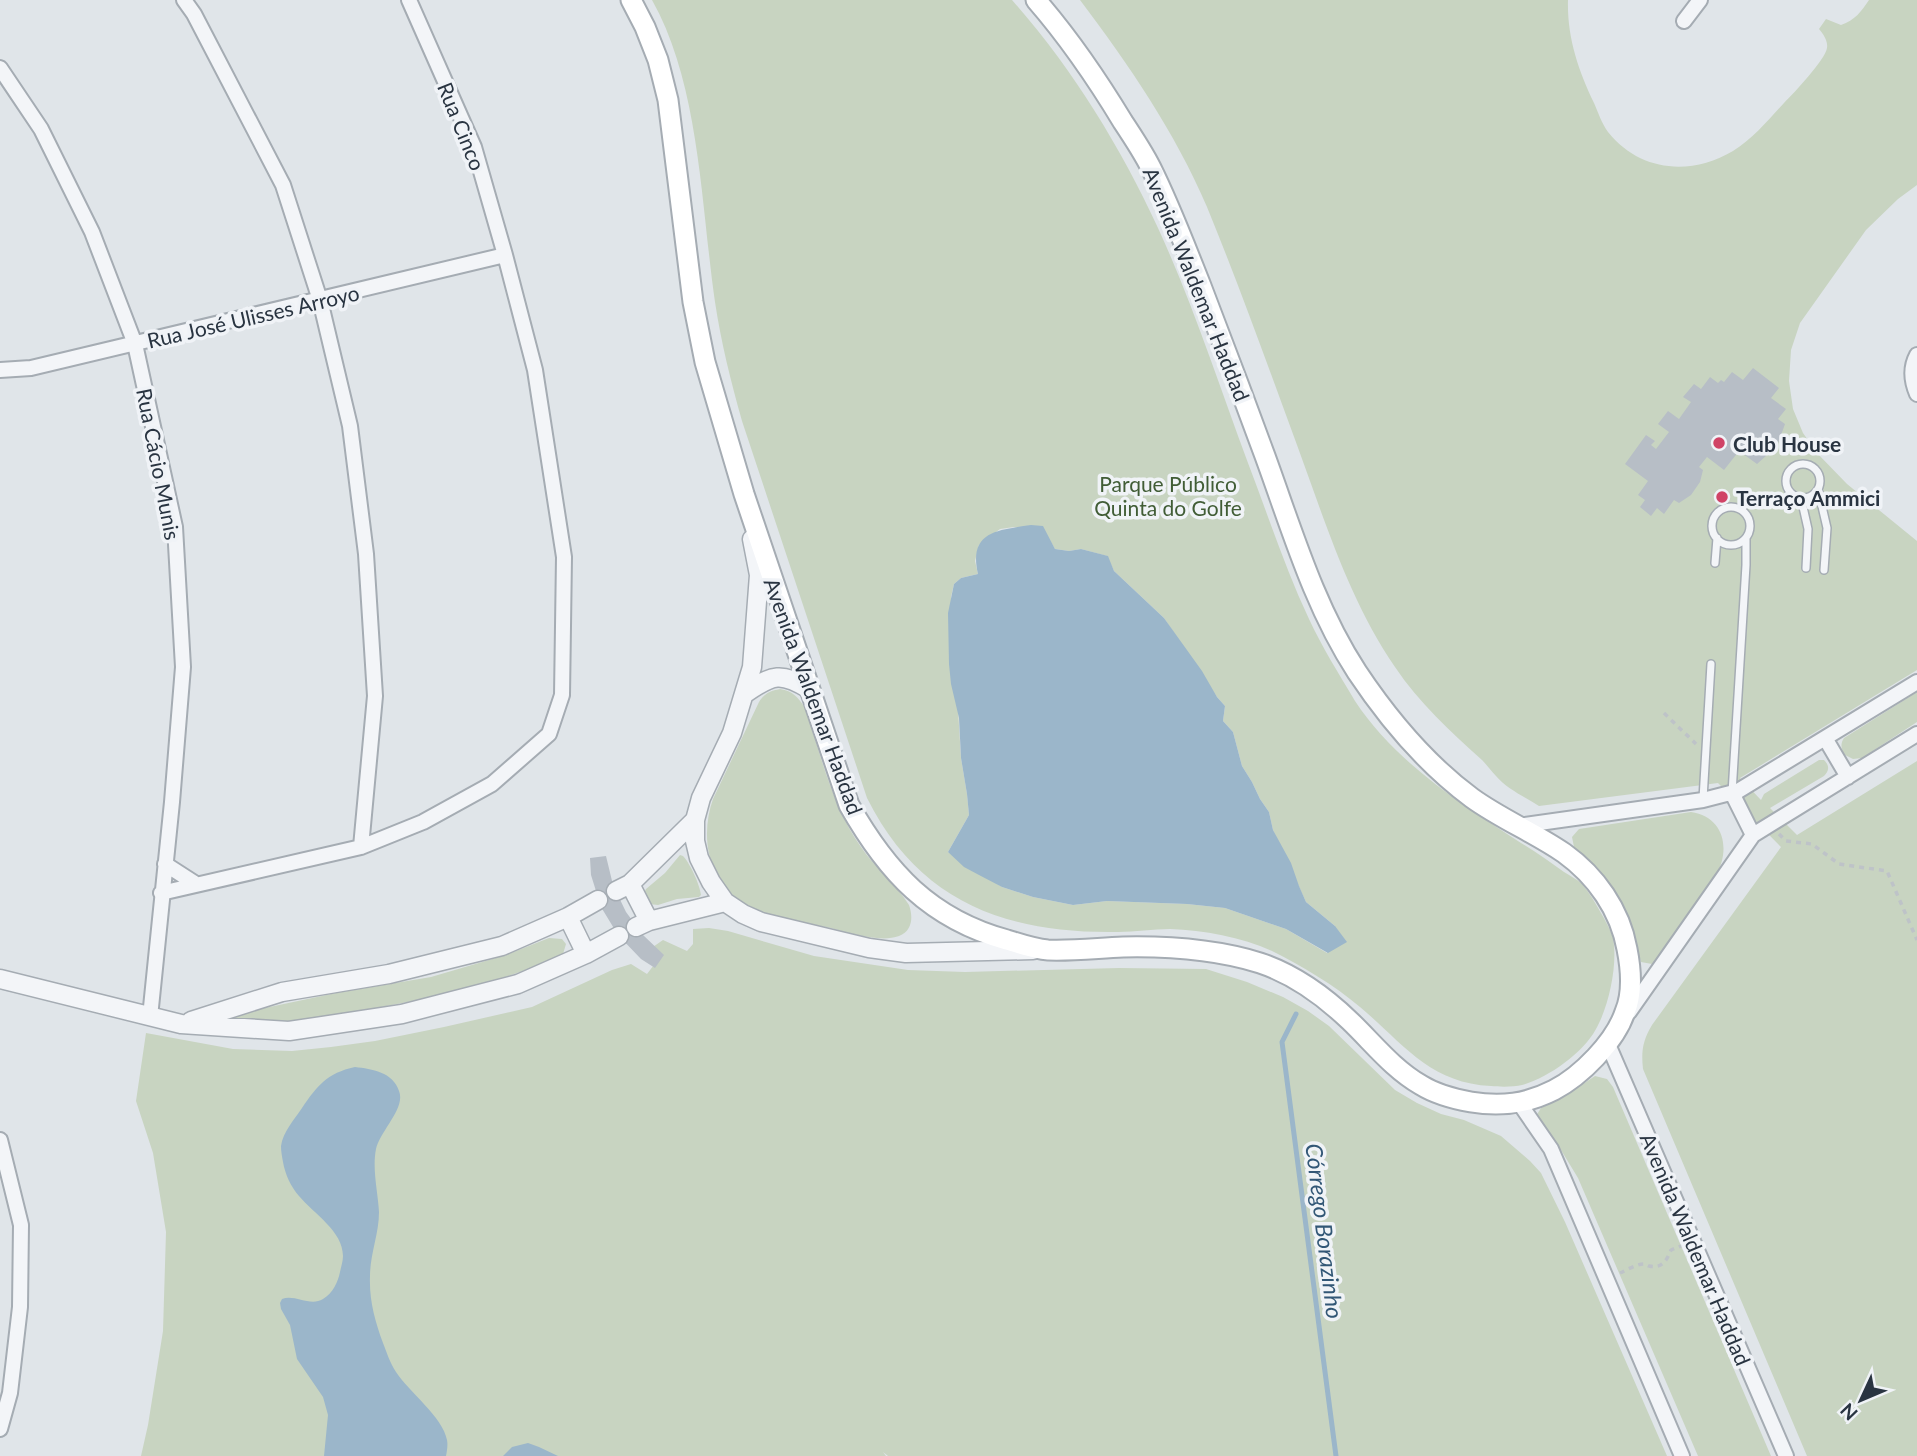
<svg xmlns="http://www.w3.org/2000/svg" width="1917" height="1456" font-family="Lato,sans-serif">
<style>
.green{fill:#c8d4c1;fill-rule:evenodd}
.water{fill:#9bb6ca}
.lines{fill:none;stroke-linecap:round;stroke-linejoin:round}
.stream{stroke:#9bb6ca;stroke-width:5}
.building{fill:#b7bec6}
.service-casing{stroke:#a5acb3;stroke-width:10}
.minor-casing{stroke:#a5acb3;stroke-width:18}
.tertiary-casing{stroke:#a5acb3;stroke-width:21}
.secondary-casing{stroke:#a5acb3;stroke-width:23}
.path{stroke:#bec3c8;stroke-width:3.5;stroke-dasharray:5 5;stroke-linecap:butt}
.service{stroke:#f3f5f8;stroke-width:7}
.minor{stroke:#f3f5f8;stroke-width:14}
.tertiary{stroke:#f3f5f8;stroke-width:18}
.secondary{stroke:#fff;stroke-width:19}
.poi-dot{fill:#d04366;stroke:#f0f3f7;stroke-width:2.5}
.labels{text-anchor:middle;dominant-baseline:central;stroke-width:7;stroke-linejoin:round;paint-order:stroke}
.street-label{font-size:21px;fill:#293441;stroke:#f0f3f7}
.poi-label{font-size:21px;font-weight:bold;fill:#293441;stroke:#f0f3f7;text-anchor:start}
.park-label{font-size:21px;fill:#415d36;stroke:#f0f3f7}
.water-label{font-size:23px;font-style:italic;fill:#325776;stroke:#f0f3f7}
</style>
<rect width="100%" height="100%" fill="#e0e5e9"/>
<path class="green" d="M652,0h360c60,68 108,146 146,228 35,76 61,157 90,235 20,52 37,105 61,156 13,28 30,55 46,82 40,61 106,103 166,142 15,9 29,19 43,29 6,4 13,7 18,12 7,7 29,44 31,54 5,26 -4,68 -17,91 -13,24 -48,49 -74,56 -8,2 -22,2 -31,1 -62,-3 -88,-43 -131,-79 -26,-22 -58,-41 -88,-56 -31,-14 -68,-21 -102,-22 -17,0 -35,3 -52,3 -112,2 -199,-30 -251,-134l-125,-377c-11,-39 -21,-79 -27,-119 -14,-96 -15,-217 -63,-302zM1014,527l34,10 7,12 14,2 12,-2 26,7 7,15 50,47 53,79 8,9 -2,15 10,11 9,34 10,16 8,17 9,13 4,18 33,72 29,24 -8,27 -41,-24 -61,-21 -38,-4 -80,-3 -34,4 -40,-8 -31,-10 -54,-35 21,-37 -2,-21 -6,-36 -10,-161 3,-13 7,-6 17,-4 -3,-13 4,-16 21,-16z
M1080,0h488c-1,37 10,69 26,103 4,9 8,21 14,29 32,40 83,44 125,19 20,-12 36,-32 51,-48 10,-10 41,-43 43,-55 1,-7 -3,-13 -8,-19l7,-10 15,6c14,-5 20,-13 28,-25h48v185l-19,14 -32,31 -66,93 -9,27 -2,31 4,28 10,24 14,20 30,31 70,57v129l-177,108 21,22 3,-6 55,-34h5c6,6 5,11 0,16l-54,32 27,27 120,-74v695h-110l-164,-387c-2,-18 0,-29 9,-44l129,-178 -63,-64 -179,23c-14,-9 -32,-17 -43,-30 -5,-5 -9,-11 -14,-16 -31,-28 -63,-57 -87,-93 -46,-67 -70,-146 -98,-222 -29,-79 -58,-160 -90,-238 -32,-75 -78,-142 -127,-207z
M780,689c13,2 18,8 25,19 16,47 27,98 56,139 14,21 35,37 48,58 4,11 4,26 -10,31 -18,7 -50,-3 -68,-8 -29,-6 -62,-10 -87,-25 -37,-22 -44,-67 -31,-104l46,-97c6,-9 11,-11 21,-13z
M1917,692v30l-55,36 -9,1 -8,-4c-4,-6 -5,-11 -1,-17z
M1691,812c33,5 40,37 25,63l-58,85 -6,4 -11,-2 -18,-56 -18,-27 -31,-32 -2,-10 7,-8z
M680,855l3,1c7,7 17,29 18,39l-2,2 -22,2 -19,6 -9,-1 -5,-11 2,-4 19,-16z
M709,928l19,3 86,25 94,14 57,2 154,-4 87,1 41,13 36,15 25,14 21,15 66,64 22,13 24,11 23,6 37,16 29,25 11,12 24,49 102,234h-779l-5,-4 3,4h-745l7,-31 15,-94 3,-99 -13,-79 -17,-52 10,-68 87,16 59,2 39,-4 44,-6 69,-14 88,-20 80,-37 19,-6 16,10 13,-17 -10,-8 13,-9 24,11 6,-7v-15z
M549,938l13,1 4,5 -3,10c-63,30 -131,44 -199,56 -45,8 -93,20 -137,6l109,-23 95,-16 75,-22z
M1595,1076l12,3 6,8 158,369h-73l-120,-278 -17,-28 -23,-24 -2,-10 5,-8 30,-16z"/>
<path class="water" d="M1031,525l12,1 12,23 14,2 12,-2 27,7 6,15 50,47 38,53 15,26 8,9 -2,15 10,11 9,34 10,16 8,17 9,13 4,18 18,33 8,23 7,16 29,24 12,16 -19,11 -42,-24 -61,-21 -38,-4 -80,-3 -34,4 -40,-8 -31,-10 -23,-12 -15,-8 -16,-15 21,-37 -2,-21 -6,-36 -2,-40 -8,-34 -2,-20 -1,-51 6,-29 7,-6 17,-4c-10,-43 20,-44 53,-49z
M355,1067c17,2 38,5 44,24 7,17 -19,40 -23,58 -4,21 2,43 3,63 0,22 -9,42 -9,64 -1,24 5,45 13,67 4,10 7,20 13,29 13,20 47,45 51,68 1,5 0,11 -1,16h-122l4,-41 -5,-18 -26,-38 -7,-34 -9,-16 -1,-6 2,-4c13,-5 28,8 41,0 10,-6 15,-17 17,-27 1,-5 3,-11 3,-16 0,-25 -29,-42 -44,-60 -8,-9 -14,-22 -16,-34 -1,-5 -2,-11 -2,-16 2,-14 13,-26 21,-38 15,-22 25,-35 53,-41z
M528,1443l11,4 19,9h-55l9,-9z"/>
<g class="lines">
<path class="stream" d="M1296,1014l-14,28 54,414"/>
</g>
<path class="building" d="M1753,368l26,20 -8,10 15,11 -8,10 7,5 -8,22 -20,18 -18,-13 -15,19 -17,-13 -8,10 4,3 -3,12 -9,13 -12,8 -5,-3 -10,14 -7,-6 -6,8 -11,-9 5,-7 -7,-5 10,-14 -23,-17 21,-29 9,6 -4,4 5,4 13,-17 -11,-8 10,-13 11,8 12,-17 -8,-5 11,-13 7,5 9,-12 8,6 3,-3 3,2 8,-10 11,8z
M606,856l7,29 13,27 17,23 21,20 -9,13 -14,-9 -23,-24 -17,-28 -10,-32 -1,-17z"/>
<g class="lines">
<g class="service-casing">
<path id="service" d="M1786 481a17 17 0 1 1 34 0a17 17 0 1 1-34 0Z
M1818,489l9,39 -3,42
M1801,498l7,31 -2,39
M1712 526a19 19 0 1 1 38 0a19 19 0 1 1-38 0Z
M1715,563l2,-25
M1732,793l14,-228v-27
M1703,799l8,-135"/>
</g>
<g class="minor-casing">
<path id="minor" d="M184,0l10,14 89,171 37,115 30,126 16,128 9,142 -14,151
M1684,21l16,-21
M0,68l41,61 51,103 43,112 40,183 8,140 -11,135 -22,215
M1917,355c-7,13 -6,25 0,39
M0,370l31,-2 474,-113
M1825,738l23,39
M1732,793l21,42
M1518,826l185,-26 35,-9 179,-109
M165,864l31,20
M161,893l200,-46 62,-25 69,-38 57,-50 13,-39 2,-138 -29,-187 -30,-115 -31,-108 -65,-147
M1629,1012l124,-177 164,-101
M1607,1042l179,414
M1520,1104l31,45 131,307
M0,1140l21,85 -1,82 -10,86 -10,36"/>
</g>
<g class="tertiary-casing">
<path id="tertiary" d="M752,539l7,36 -7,92 -20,66 -31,65 -6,22v21l4,17 12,24 14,20 18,12 18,8 108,26 37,5 127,-3
M746,693c27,-19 35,-21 63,-4
M630,884l19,37
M616,891l14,-7 65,-64
M568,917l18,37
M636,927l13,-6 76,-19
M0,979l181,45 108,7 113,-17 116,-30 68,-30 33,-18
M191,1021l91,-29 107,-18 113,-28 66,-29 30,-17"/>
</g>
<g class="secondary-casing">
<path id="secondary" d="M631,0l14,27 13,33 10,40 25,202 12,60 39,132 105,311c38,67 81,114 158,135 13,4 27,9 41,10 25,1 50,-2 75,-3 47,-1 92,2 137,16 33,11 65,34 90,58 23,22 43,48 71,64 16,10 33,14 50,17 30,5 56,2 83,-12 27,-14 61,-48 71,-78 8,-19 6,-43 2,-63 -7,-39 -31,-73 -63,-96 -29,-20 -63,-34 -92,-55 -46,-34 -83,-78 -115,-126 -43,-66 -65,-142 -92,-216 -21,-57 -42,-113 -64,-170 -16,-40 -31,-80 -50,-118 -8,-16 -18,-31 -28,-46 -26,-43 -54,-84 -87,-122"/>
</g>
<path class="path" d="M1664,713l32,31
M1779,834l7,7 26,3 27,20 48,7 30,69
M1620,1273c7,-3 16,-9 24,-9 2,0 3,2 5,2 13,3 18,-6 22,-16l10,-4"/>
<use href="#service" class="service"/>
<use href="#minor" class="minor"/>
<use href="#tertiary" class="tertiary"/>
<use href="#secondary" class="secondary"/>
</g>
<g class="poi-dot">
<circle cx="1719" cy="443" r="7"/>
<circle cx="1722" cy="497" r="7"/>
</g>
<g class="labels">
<g class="street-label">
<text transform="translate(462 126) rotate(68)">Rua Cinco</text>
<text transform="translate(1197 284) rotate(68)">Avenida Waldemar Haddad</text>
<text transform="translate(253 316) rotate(-13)">Rua José Ulisses Arroyo</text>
<text transform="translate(159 464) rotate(79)">Rua Cácio Munis</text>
<text transform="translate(814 696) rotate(70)">Avenida Waldemar Haddad</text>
<text transform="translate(1696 1249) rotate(67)">Avenida Waldemar Haddad</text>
</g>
<g class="poi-label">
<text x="1733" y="443">Club House</text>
<text x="1736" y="497">Terraço Ammici</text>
</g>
<g class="park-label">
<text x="1168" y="483">Parque Público<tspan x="1168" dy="24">Quinta do Golfe</tspan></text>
</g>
<g class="water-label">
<text transform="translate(1325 1231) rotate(83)">Córrego Borazinho</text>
</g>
</g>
<g transform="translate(1861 1400) rotate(226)" stroke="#f0f3f7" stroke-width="5" paint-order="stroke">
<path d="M0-5L12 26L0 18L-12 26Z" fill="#293441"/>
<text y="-10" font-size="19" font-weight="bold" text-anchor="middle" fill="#293441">N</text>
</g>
</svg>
